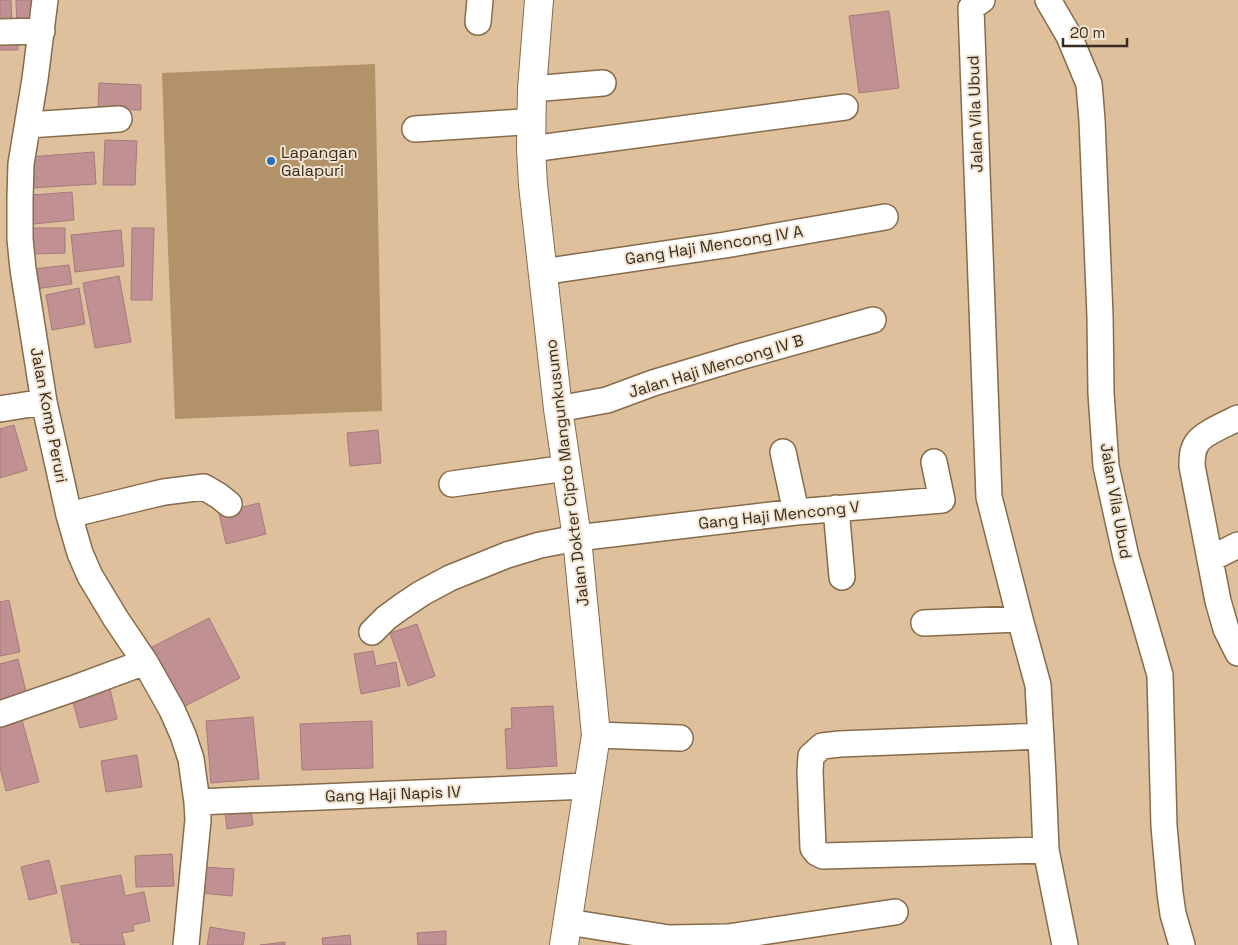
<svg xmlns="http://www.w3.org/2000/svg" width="1238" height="945" font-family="'Space Grotesk',sans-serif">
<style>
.green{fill:#b29269}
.building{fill:#c09093;stroke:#a7797c}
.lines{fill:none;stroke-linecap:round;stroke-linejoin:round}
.minor-casing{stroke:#866c4a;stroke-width:28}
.major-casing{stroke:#866c4a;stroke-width:30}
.minor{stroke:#fff;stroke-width:25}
.major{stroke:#fff;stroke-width:28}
.poi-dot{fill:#256ebe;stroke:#f3e4d2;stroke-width:2}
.labels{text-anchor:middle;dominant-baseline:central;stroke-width:4;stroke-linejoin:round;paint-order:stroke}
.street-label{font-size:16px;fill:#362b1c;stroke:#f3e4d2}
.poi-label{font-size:16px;fill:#362b1c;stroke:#f3e4d2;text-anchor:start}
</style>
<rect width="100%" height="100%" fill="#dec19c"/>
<path class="green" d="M375,64l7,347 -207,8 -7,-169 -6,-177z"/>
<path class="building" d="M0,0h11l1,26 -12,1z
M16,0h24l1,27 -24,1z
M889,11l10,77 -40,5 -10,-77z
M0,37h18v13h-18z
M99,83l42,2v25l-43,-1z
M105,140l32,1 -2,44h-32z
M94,152l2,32 -65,4 -2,-31z
M72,192l2,28 -41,4 -2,-29z
M33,228h32v25l-32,1z
M132,228h22l-2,72h-21z
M121,230l3,36 -49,6 -4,-37z
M69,265l3,19 -37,5 -2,-20z
M119,276l12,66 -36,6 -12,-65z
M79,288l6,36 -33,6 -6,-35z
M14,425l13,45 -27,8v-49z
M378,430l3,33 -31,3 -3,-33z
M259,503l7,31 -40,10 -7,-31z
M9,600l11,52 -20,4v-54z
M209,618l31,60 -57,29 -31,-60z
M417,624l18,52 -27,10 -18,-53z
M373,651l3,15 20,-4 4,24 -39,8 -7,-40z
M18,659l10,41 -28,7v-43z
M110,689l7,30 -37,9 -8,-29z
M553,706l4,60 -50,3 -2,-40 7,-1 -1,-20z
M253,717l6,62 -48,4 -5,-62z
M22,720l17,62 -33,9 -6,-23v-42z
M372,721l1,47 -71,2 -2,-46z
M137,755l5,32 -36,5 -5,-31z
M250,801l3,24 -26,4 -3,-25z
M172,854l2,32 -38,1 -1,-31z
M49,860l8,33 -28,7 -8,-33z
M204,867l30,2 -2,27 -31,-3z
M121,875l4,21 19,-4 6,29 -17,4 1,6 -12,2 3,12h-45v-3l-8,1 -11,-57z
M210,927l35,6 -2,12h-36z
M446,931v14h-28l-1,-12z
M350,935l1,10h-28l-1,-7z
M285,942v3h-25z"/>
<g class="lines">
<g class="minor-casing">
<path id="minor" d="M45,0l-10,79 -14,85 -1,34v41l3,30 21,133 25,113 11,38 10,23 26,43 29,43 27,48 11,25 8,24 6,43 1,18 -12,125
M982,0l-11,8 18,489 31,122 18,66 5,92 3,73 19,95
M1048,0l21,36 20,48 3,36 8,196 1,77 5,73 20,91 34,118 4,151 6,67 3,21 9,31
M478,22l2,-22
M0,32l42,-1
M532,89l71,-6
M28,125l91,-6
M415,129l92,-6 25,-2
M531,149l314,-42
M542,272l183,-27 160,-28
M0,409l44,-7
M558,409l49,-9 46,-17 90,-27 130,-36
M1238,418c-10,5 -36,16 -41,25 -5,7 -5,15 -5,23l26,135 8,28 12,24
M783,452l13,60
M452,484l115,-16
M836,508l6,69
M69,515l78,-19 17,-4 40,-5 15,9 10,8
M1210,559l28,-14
M924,623l96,-4
M372,632l14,-14 15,-11 21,-14 28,-15 57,-23 33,-10 37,-7 219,-26 146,-12 -8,-38
M0,714l75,-26 70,-26
M596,735l84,3
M1041,736l-201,8 -18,2 -11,10 -1,15 3,77 4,5 6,3 223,-6
M197,802l391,-16
M568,922l101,16 59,-1 167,-25"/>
</g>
<g class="major-casing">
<path id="major" d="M539,0l-7,89 -1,60 2,36 25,224 19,129 19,197 -32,210"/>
</g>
<use href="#minor" class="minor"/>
<use href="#major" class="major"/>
</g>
<circle class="poi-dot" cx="271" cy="161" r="5"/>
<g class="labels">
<g class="street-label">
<text transform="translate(975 114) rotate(-92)">Jalan Vila Ubud</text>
<text transform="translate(714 245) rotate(-9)">Gang Haji Mencong IV A</text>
<text transform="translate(716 366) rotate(-17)">Jalan Haji Mencong IV B</text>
<text transform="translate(49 415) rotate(79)">Jalan Komp Peruri</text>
<text transform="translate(567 473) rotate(-97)">Jalan Dokter Cipto Mangunkusumo</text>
<text transform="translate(1116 501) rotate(80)">Jalan Vila Ubud</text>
<text transform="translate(779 515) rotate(-6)">Gang Haji Mencong V</text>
<text transform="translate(393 794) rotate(-2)">Gang Haji Napis IV</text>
</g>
<g class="poi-label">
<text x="281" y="152">Lapangan<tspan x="281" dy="18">Galapuri</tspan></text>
</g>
</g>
<path d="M1063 38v8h64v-8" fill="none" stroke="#362b1c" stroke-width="2.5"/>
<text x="1070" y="38" font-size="15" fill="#362b1c" stroke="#f3e4d2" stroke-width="4" paint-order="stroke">20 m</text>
</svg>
